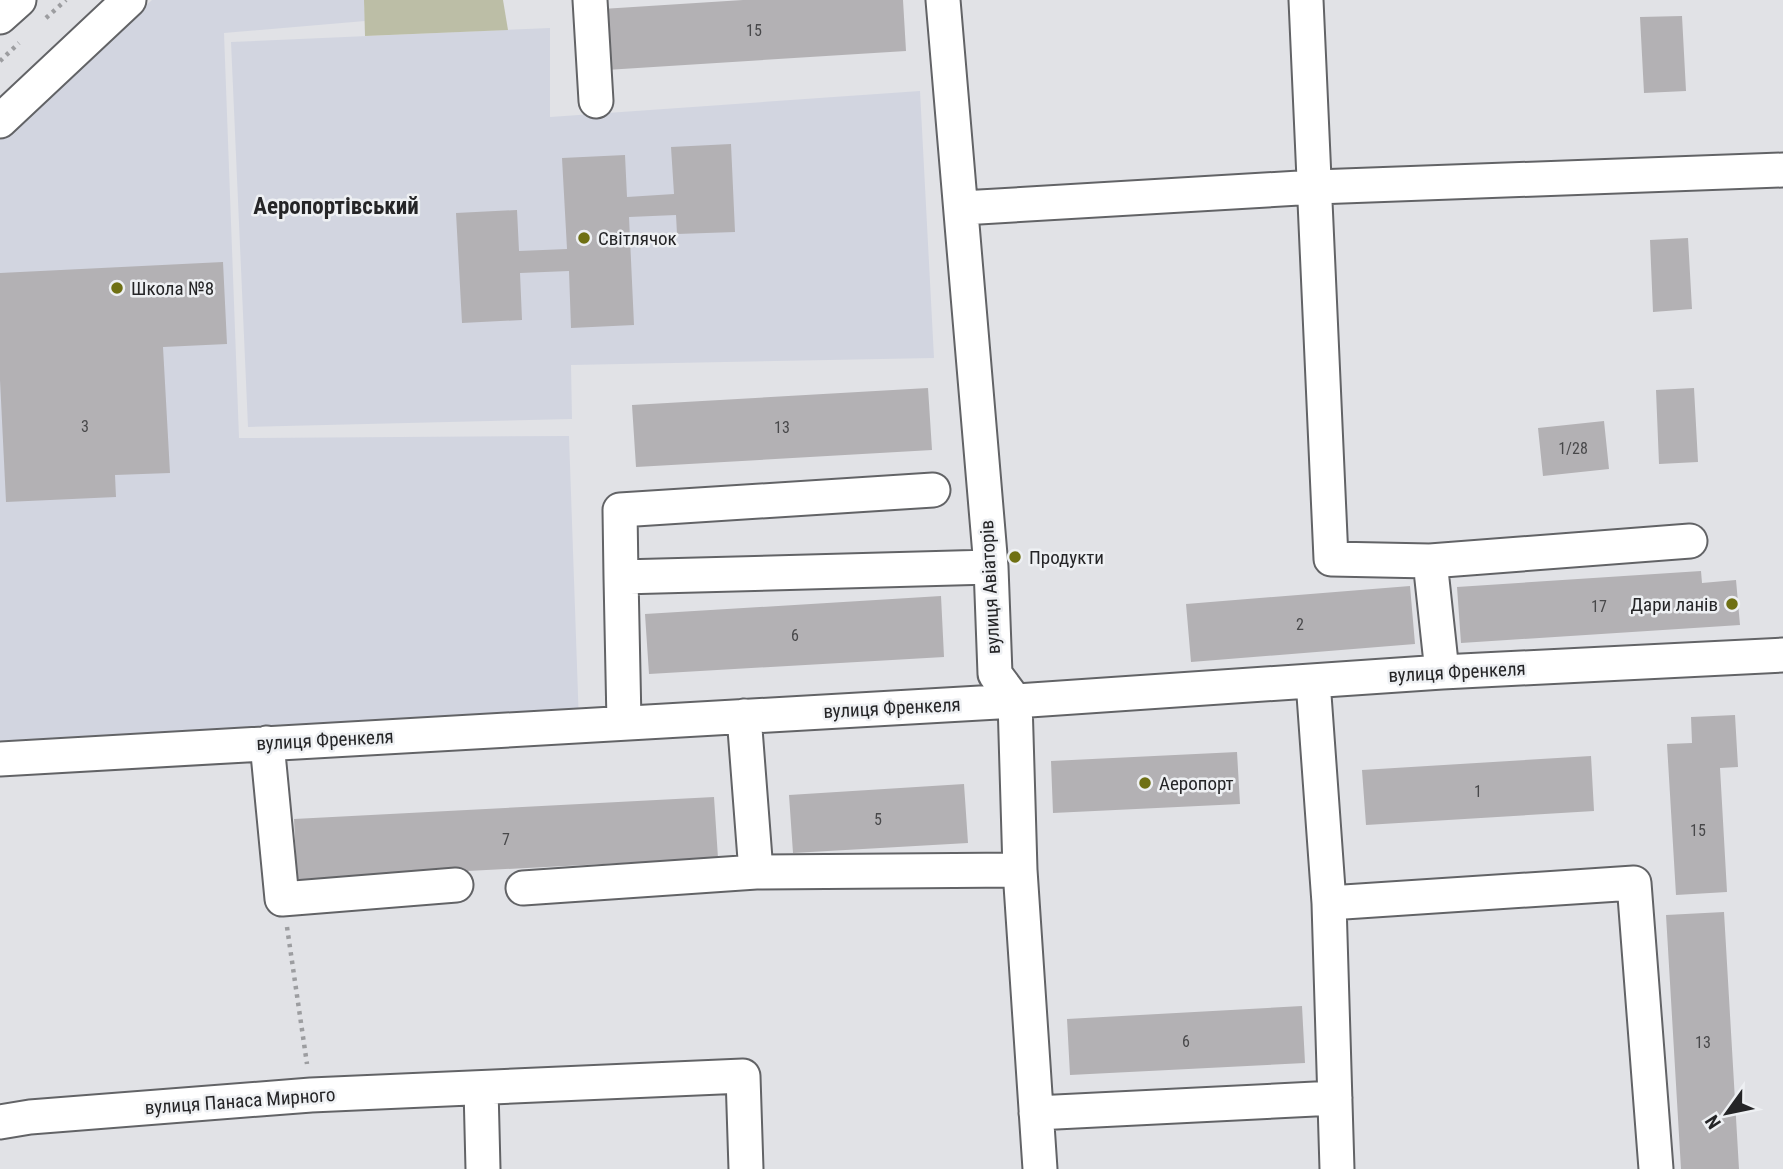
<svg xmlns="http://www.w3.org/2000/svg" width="1783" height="1169" font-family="'Roboto Condensed',sans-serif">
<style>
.built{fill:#d2d5e0}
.green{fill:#bcbea6}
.building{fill:#b3b1b4}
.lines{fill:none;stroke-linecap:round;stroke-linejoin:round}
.minor-casing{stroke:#626366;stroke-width:37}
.path{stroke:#9c9da0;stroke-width:4.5;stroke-dasharray:3.5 5;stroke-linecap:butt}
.minor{stroke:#fff;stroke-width:33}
.poi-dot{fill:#6f7013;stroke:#eef0f3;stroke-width:2.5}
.labels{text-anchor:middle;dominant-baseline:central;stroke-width:5;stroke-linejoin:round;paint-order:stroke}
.number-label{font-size:16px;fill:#48484a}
.poi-label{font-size:19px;fill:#252527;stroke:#eef0f3;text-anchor:start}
.street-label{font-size:19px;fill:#252527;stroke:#eef0f3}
.quarter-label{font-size:23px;font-weight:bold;fill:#252527;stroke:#eef0f3}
</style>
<rect width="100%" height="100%" fill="#e1e2e6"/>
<path class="built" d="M152,0h212l1,21 -141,12 15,405 330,-2 10,288 -579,18v-602z
M550,28v89l370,-26 14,267 -363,7 1,54 -324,8 -17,-385z"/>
<path class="green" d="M364,0h139l5,30 -143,6z"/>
<path class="building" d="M743,0h160l3,51 -300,19 -4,-61z
M1682,16l4,75 -42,2 -4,-76z
M731,144l4,88 -58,2 -1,-19 -47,2 5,108 -63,3 -2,-57 -49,2 2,47 -60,3 -6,-110 61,-3 2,41 48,-2 -5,-91 63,-3 2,42 47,-3 -3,-47z
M1688,238l4,71 -39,3 -3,-72z
M223,262l4,82 -64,3 7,126 -55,2 1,22 -110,5 -6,-122v-107z
M928,388l4,62 -296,17 -4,-62z
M1694,388l4,74 -39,2 -3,-74z
M1604,421l5,48 -66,7 -5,-48z
M1701,571l1,12 34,-3 4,45 -279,18 -4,-56z
M1410,586l5,58 -224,18 -5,-58z
M941,596l3,61 -295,17 -4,-60z
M1735,715l3,52 -18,1 7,124 -51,3 -9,-151 25,-1 -1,-26z
M1237,752l3,52 -187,9 -2,-52z
M1591,756l3,55 -228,14 -4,-55z
M964,784l4,59 -175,10 -4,-58z
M714,797l4,61 -421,22 -3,-61z
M1724,912l15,257h-58l-15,-254z
M1302,1006l3,57 -235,12 -3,-56z"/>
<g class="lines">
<g class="minor-casing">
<path id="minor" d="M590,0l6,101
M943,0l48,567 4,107 20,27 5,169 20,299
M1306,0l25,559 99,2 12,111
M0,17l19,-17
M0,121l129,-121
M962,208l354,-21 467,-17
M1430,561l260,-20
M621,577l-1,-67 313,-20
M1313,681l16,222 305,-20 22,286
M744,716l12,156 264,-2
M624,722l-3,-145 370,-10
M267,743l15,156 174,-14
M0,759l1015,-58 427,-29 341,-17
M523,888l233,-16
M1329,903l8,266
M481,1088l2,81
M1036,1113l299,-15
M0,1122l30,-5 281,-22 432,-19 3,93"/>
</g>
<path class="path" d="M46,18l20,-18
M0,61l19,-18
M287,927l20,137"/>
<use href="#minor" class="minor"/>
</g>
<g class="poi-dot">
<circle cx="584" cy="238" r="7"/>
<circle cx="117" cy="288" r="7"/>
<circle cx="1015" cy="557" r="7"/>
<circle cx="1732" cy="604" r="7"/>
<circle cx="1145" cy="783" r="7"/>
</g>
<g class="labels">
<g class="number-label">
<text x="754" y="30">15</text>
<text x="85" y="426">3</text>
<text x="782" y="427">13</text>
<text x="1573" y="448">1/28</text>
<text x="1599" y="606">17</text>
<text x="1300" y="624">2</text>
<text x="795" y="635">6</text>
<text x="1478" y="791">1</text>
<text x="878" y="819">5</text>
<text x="1698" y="830">15</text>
<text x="506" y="839">7</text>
<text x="1186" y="1041">6</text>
<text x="1703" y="1042">13</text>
</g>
<g class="poi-label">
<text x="598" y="238">Світлячок</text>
<text x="131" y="288">Школа №8</text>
<text x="1029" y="557">Продукти</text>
<text x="1718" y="604" text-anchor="end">Дари ланів</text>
<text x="1159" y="783">Аеропорт</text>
</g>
<g class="street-label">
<text transform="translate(990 587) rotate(-93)">вулиця Авіаторів</text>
<text transform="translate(1457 672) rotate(-3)">вулиця Френкеля</text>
<text transform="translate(892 708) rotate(-3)">вулиця Френкеля</text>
<text transform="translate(325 740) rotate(-3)">вулиця Френкеля</text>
<text transform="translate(240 1101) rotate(-4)">вулиця Панаса Мирного</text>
</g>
<g class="quarter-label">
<text x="336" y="206">Аеропортівський</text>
</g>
</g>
<g transform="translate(1727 1113) rotate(237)" stroke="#eef0f3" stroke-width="5" paint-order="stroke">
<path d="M0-5L12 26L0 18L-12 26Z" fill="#252527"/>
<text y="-10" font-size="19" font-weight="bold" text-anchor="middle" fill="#252527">N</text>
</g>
</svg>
